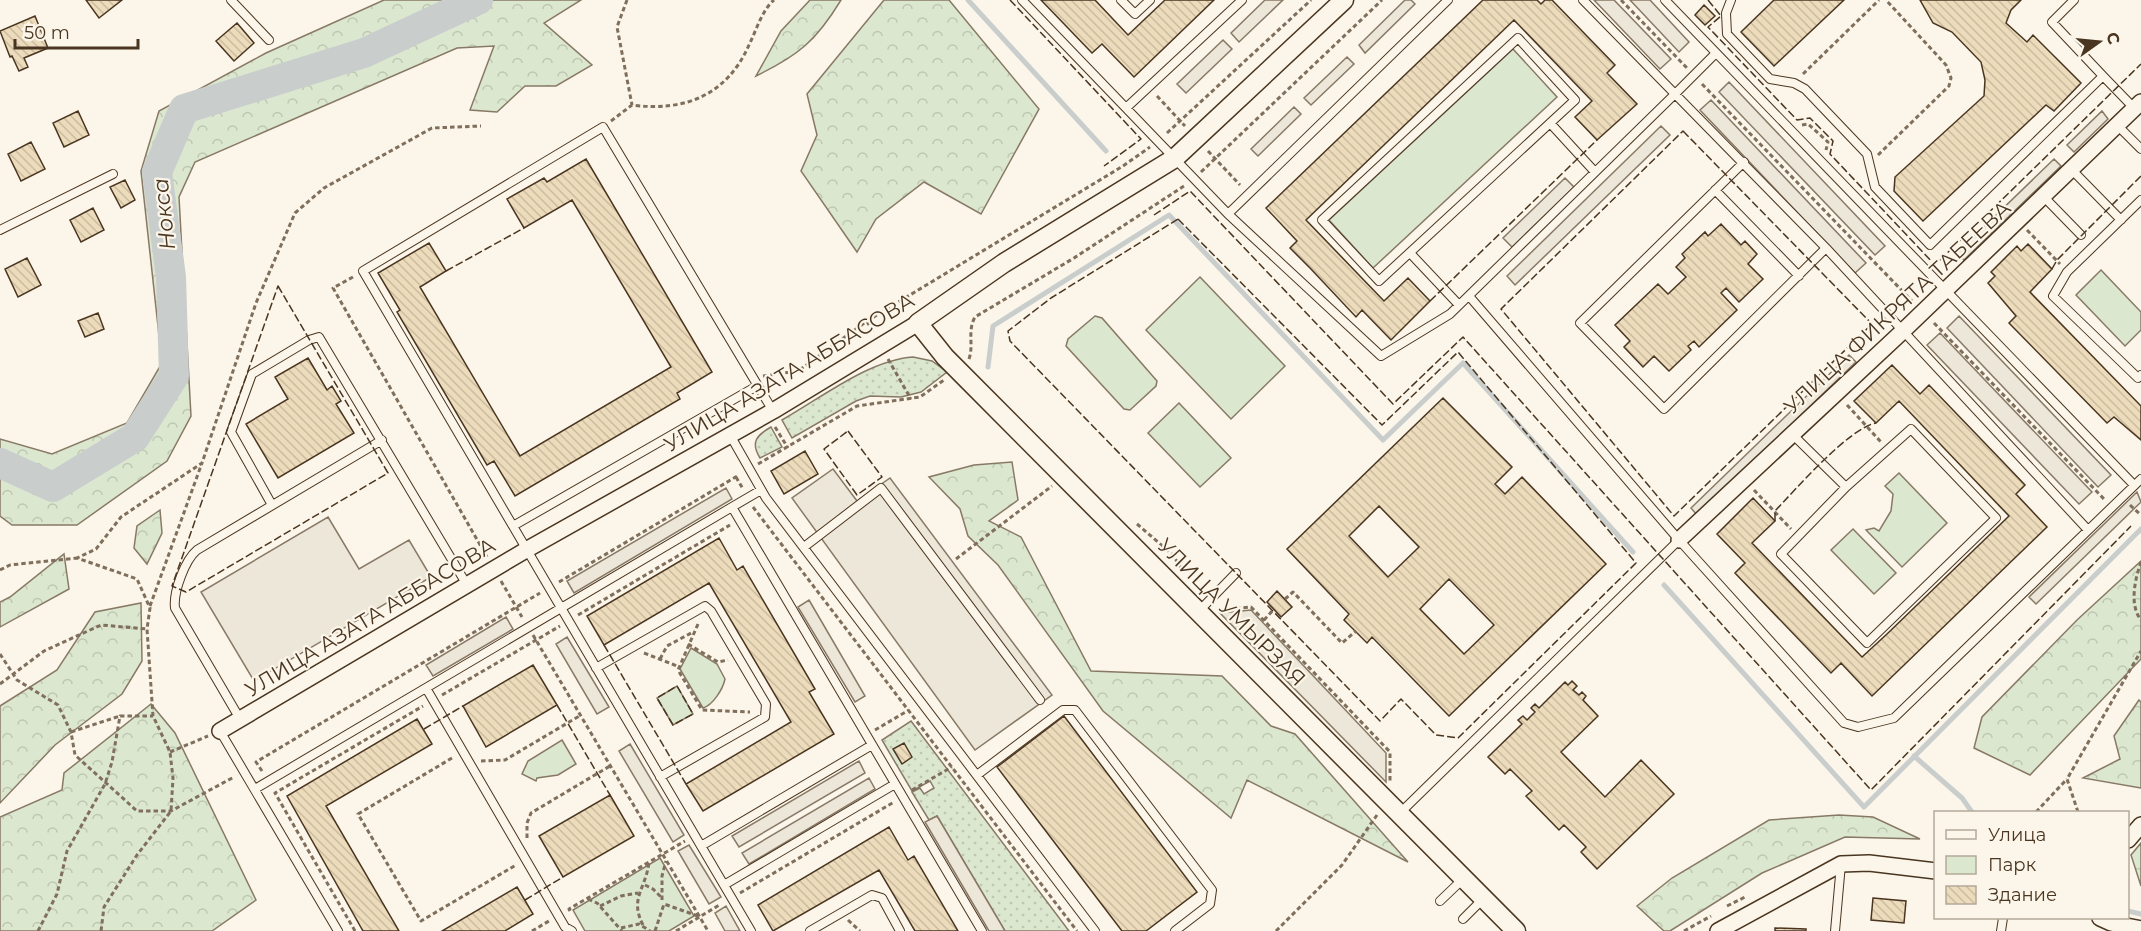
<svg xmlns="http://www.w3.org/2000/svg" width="2141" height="931" font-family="Montserrat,sans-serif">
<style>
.grass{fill:url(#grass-dots);stroke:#887966;stroke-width:1.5}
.forest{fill:url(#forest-crowns);stroke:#887966;stroke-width:1.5}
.green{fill:#dce7d0;stroke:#887966;stroke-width:1.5}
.parking{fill:#ede7d9;stroke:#887966;stroke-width:1.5}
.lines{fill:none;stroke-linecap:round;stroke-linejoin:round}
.stream{stroke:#c9cecd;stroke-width:5}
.river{stroke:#c9cecd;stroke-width:30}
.building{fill:url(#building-back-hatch);stroke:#4a3520;stroke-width:1.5;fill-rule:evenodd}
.service-casing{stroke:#4a3520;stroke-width:10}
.minor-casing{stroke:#4a3520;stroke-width:18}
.tertiary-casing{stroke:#4a3520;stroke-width:21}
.path{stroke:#7f6f5c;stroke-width:3;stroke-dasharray:4.5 3;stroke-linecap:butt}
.service{stroke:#fbf6e9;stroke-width:8}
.minor{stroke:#fbf6e9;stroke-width:15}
.tertiary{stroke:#fbf6e9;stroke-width:18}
.fence{stroke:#4a3520;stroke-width:1.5;stroke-dasharray:8 3;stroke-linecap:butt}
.labels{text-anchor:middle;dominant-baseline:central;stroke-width:4.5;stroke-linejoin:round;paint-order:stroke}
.street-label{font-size:21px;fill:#4a3520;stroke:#fbf6e9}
.water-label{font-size:22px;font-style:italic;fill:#4a3520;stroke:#fbf6e9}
</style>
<defs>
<pattern id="grass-dots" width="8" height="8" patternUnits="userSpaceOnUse" patternTransform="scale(1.5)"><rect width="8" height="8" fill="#dce7d0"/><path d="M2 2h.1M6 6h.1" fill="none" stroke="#bec7b2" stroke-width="1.8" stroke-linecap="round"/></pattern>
<pattern id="forest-crowns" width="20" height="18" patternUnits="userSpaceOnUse" patternTransform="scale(1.5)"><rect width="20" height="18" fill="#dce7d0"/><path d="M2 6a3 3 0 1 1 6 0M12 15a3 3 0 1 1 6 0" fill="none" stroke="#bec7b2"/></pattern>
<pattern id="building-back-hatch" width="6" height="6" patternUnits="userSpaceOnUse" patternTransform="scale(1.5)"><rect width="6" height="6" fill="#ecdcbc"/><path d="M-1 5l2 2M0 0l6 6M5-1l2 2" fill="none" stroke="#ccbda1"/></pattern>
</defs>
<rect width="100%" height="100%" fill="#fbf6e9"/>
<path class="grass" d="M913,357l19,4 15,11 -26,20 -20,5 -31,-1 -14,5 -64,37 -10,-18c39,-22 87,-60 131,-63z
M771,427l11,20 -22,11c-10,-16 -3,-23 11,-31z
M911,721l158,210h-64l-68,-115 -8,4 -17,-28 8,-4 4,6 10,-6 -4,-7 -18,10 -30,-51z"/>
<path class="forest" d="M384,0h197l-37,23 48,42 -36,21h-31l-28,26 -27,-2 24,-64 -37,2 -262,114 -16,35 12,219 -24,45 -90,64h-65l-12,-9v-77l52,15 75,-31 35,-60 -21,-192 18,-60 107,-58z
M810,0h31c-25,41 -42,55 -85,76l25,-45z
M884,0h65l90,109 -58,105 -57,-32 -48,37 -19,33 -56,-81 16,-36 -10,-41z
M1012,462l6,38 -29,21 32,16 70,134 131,5 49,50 24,8 113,128 -161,-82 -16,38 -128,-107 -105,-146 -30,-29 -8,-27 -31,-32 45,-12z
M160,510l2,23 -15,31 -13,-16 3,-22z
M64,554l5,35 -69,38v-25l10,-5z
M2141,561v98l-111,116 -56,-27 8,-31 95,-97z
M141,603l1,58 -20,33 -67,51 -55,58v-97l57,-36 38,-58z
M2139,700l2,2v86l-58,-10 37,-19 -6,-23z
M151,704l24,29 81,167 -44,31h-212v-114l62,-27 2,-17z
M1839,815l34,2 47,22 -75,-2 -83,36 -92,58h-6l-27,-25 35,-28 97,-58z
M2141,843v43l-10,-31z"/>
<path class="green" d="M1513,49l44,48 -184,171 -44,-48z
M2101,270l40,42v18l-16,16 -49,-51z
M1200,277l85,89 -54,53 -85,-89z
M1095,316l7,2 55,63 -1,5 -26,24 -6,-1 -58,-63 2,-7z
M1179,403l52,55 -31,29 -52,-54z
M1899,473l48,50 -45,44 -36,-37 8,-2 5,3 12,-20 2,-17 -8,-8z
M1853,529l43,44 -22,21 -43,-44z
M691,648l26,16 8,15c-2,10 -12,26 -22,29l-23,-39z
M677,686l16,28 -20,11 -16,-27z
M562,740l14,24 -18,11 -21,3 -1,3 -14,-7 6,-13z
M660,858l34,58 -25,15h-84l-12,-21z"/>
<path class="parking" d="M1265,0h18l-44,42 -8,-9z
M1405,0h6l4,4 -50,49 -6,-8z
M1594,0h20l57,59 -11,10z
M1630,0h20l39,42 -10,10z
M1223,40l9,9 -46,44 -9,-9z
M1347,57l7,7 -43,41 -7,-7z
M1729,82l156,164 -10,9 -156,-163z
M1711,100l155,163 -11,10 -155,-163z
M1294,107l7,7 -43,42 -7,-7z
M2102,111l6,8 -34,33 -7,-7z
M1661,126l9,9 -155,150 -8,-9z
M2054,159l7,7 -97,94 -7,-7z
M1565,178l9,9 -62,60 -9,-9z
M1959,316l152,159 -13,12 -151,-159z
M1940,333l152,159 -13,12 -152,-159z
M1849,355l7,7 -159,153 -6,-7z
M833,469l24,32 33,-23 162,217 -77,55 -183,-252z
M726,488l6,11 -158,94 -7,-12z
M2137,492l4,10 -105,102 -7,-7z
M328,517l31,52 50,-29 22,37 -177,104 -53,-89z
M809,600l56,96 -10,6 -57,-95z
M1251,610l135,143v29l-166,-169z
M506,617l7,12 -80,47 -7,-11z
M567,637l42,70 -12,7 -41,-70z
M630,744l54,91 -11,7 -54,-91z
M859,761l6,12 -126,74 -7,-11z
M869,778l6,11 -126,75 -7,-11z
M937,816l68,115h-16l-64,-109z
M689,845l32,52 -12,7 -31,-53z
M726,906l14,25h-15l-10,-18z"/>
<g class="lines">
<path class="stream" d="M968,0l138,151
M988,367l5,-41 176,-111 214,225 80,-77 170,189
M1664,585l200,222 277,-278
M1914,756l48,42 10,14
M2128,911l13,3"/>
<path class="river" d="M0,463l53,24 82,-50 39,-61 -3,-99 -14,-105 27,-63 180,-56 114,-53"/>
</g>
<path class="building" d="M86,0h36l-23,18z
M1041,0h54l33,35 37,-35h49l-80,77 -32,-33 -10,9z
M1483,0h54l4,4 4,-4h7l63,65 -8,8 30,31 -40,36 -22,-23 17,-16 -78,-81 -208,200 78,81 24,-23 22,23 -39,39 -29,-30 -6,7 -46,-49 -20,-20 7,-7 -31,-33z
M1774,0h70l-70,66 -33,-34z
M1920,0h101l-10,10 -5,13 21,19 6,-7 48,48 -27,28 -8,-6 -123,116 -29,-30 1,-14 89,-81 1,-16 -4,-18 -29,-30 -19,-9z
M1704,5l11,11 -10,9 -10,-10z
M35,16l13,32 -24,10 4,9 -9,4 -7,-15 -2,1 -10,-26z
M237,23l17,20 -20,18 -18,-20z
M78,111l11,24 -25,12 -11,-24z
M31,142l14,27 -24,12 -13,-27z
M586,159l126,213 -35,21 3,6 -165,97 -21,-35 -7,4 -90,-153 3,-2 -22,-37 51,-30 17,28 -26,16 100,169 151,-89 -99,-167 -48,28 -17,-29 37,-21 3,4z
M125,180l10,20 -14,8 -11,-21z
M93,208l11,22 -23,12 -11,-22z
M1721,224l20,21 4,-4 12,13 -9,10 15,15 -24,23 -13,-14 -5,5 16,17 -38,37 -5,-6 -6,5 3,4 -22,21 -15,-15 -11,11 -19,-20 6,-6 -15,-16 43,-41 10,10 18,-17 -10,-10 9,-9 -3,-4 23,-22 3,4z
M2028,244l24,25 -22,23 111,114v34l-27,-23 -7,6 -98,-100 7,-7 -28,-33 7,-7 -4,-4 26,-26 4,5z
M27,258l14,27 -23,12 -13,-28z
M98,313l6,16 -19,8 -7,-16z
M308,358l19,32 5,-4 9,15 -5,3 18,29 -76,45 -32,-54 42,-25 -13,-22z
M1892,365l28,29 9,-9 75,78 21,22 -9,9 31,33 -175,169 -31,-33 -10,10 -96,-100 10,-10 -28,-29 36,-36 22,23 -23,22 110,114 25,-23 122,-118 -110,-115 -23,22 -22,-22z
M1443,398l69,69 -17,17 10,10 17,-17 84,87 -157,152 -77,-79 -5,6 -23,-23 5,-6 -62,-65zM1379,506l40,41 -31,30 -39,-41zM1449,579l45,46 -30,29 -44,-45z
M805,451l13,23 -34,20 -13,-23z
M719,538l18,32 6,-4 72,123 -6,3 25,42 -131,77 -17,-27 105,-62 -82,-139 -105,62 -17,-29z
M1277,591l15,16 -11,10 -14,-15z
M533,665l24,40 -71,42 -23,-41z
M1572,681l5,5 -4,4 6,5 3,-3 4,4 -3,4 15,16 -37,36 44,45 36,-37 33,34 -77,75 -16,-17 5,-5 -22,-22 -5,5 -33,-34 6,-5 -22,-22 -5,5 -17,-17 34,-33 -4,-4 5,-4 4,4 8,-8 -4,-4 4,-4 4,4 26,-26 3,3z
M1064,716l133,176 -51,39h-24l-125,-164z
M417,719l15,25 -106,62 73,125h-36l-76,-135z
M904,743l8,14 -10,7 -9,-15z
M610,795l24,41 -71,41 -24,-41z
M889,827l19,33 6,-4 44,75h-43l-36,-61 -106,61 -15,-26z
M517,887l16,27 -28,17h-63z
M1873,898l33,3 -2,22 -33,-3z
M1775,928l31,1v2h-31z"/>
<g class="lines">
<g class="service-casing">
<path id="service" d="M231,0l38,40
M1022,0l206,214 153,142 69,-42 225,-220 -92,-94
M1121,0l14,14 15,-14
M1665,0l469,485
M1731,0l-5,13 1,21 43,45 24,4 11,6 62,65 8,33 55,58 173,-169 -51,-54 22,-22
M1518,38l57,62 -196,181 -57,-61z
M1716,53l-41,41 151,154 262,282
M2103,76l31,32
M1126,108l116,-108
M1550,123l45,49
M2117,125l24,24
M1744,162l-164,161 84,86 162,-161
M2072,170l49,50
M1715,190l84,86
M2044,197l37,38
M2141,200l-74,72 -14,24 85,82 3,-3
M1228,214l220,-214
M0,230l113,-56
M1410,253l49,52
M1469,296l210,244 165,183 14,4 36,-9 247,-239
M730,435l36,63 329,433
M1793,435l53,52 -65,67 86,89 129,-125 -85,-89 -65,58
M761,490l-29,17 250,424
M272,505l-41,-73 21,-58 57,-34 10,-3 148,248
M513,526l244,-140
M804,547l77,-59 159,212
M1199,611l37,-38
M596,668l109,-62 6,5 55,93 -1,13 -105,60
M426,688l139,239 7,4
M240,719l-65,-111c-2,-16 10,-48 22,-58l185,-110
M220,731l118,200
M977,775l86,-65h12l137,180 -2,14 -35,27
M255,789l477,-282
M1400,813l279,-273
M701,846l171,-101
M724,885l171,-101
M1440,901l23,-22
M1463,919l20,-20
M751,931l-388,-660 240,-144 170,284
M810,931l62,-36 10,3 18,33
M1835,931l6,-67
M2001,931l2,-13"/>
</g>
<g class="minor-casing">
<path id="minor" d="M1679,540l225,-210 237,-228
M220,731l306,-181 247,-139 145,-88
M2128,840l13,-15
M2100,918l11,5 30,6
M1718,931l123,-67 28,-1 67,8"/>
</g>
<g class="tertiary-casing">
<path id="tertiary" d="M1344,0l-169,158 -171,105 -86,60 27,34 571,574"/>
</g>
<path class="path" d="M627,0l-10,27 15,78
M1621,0l66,68
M1803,74l76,-74
M1702,84l210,217
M1157,96l28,30
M611,121l21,-16c53,7 95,-10 117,-60 7,-14 13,-35 25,-45
M1802,125l6,-1 20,18 -2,8
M1167,133l144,-133
M1208,151l32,34
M1878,155l71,-69 2,-8 -5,-13 -60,-65
M1201,172l181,-172
M2027,230l33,34
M353,277l-20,11 154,269
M867,321l6,12
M1934,323l170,176
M888,359l23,40
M969,359c5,-14 -2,-28 6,-42l99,-59 110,-72
M763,376l35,-5 69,-50 256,-155 27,-19
M1847,405l34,37
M775,427l13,21
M758,464l99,-58 63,-9 24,-17
M736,477l7,12
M1754,490l37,39
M2130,505l11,10
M753,507l324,424
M1137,524l36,31 8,13
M956,559l96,-73
M2141,562c-6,17 -12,43 0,58
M0,570l10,-5 67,-7
M501,581l21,36
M559,582l180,-107
M1285,599l8,-7 49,51 14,-12
M150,606l52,-143
M1221,610l30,-3 139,145v29
M578,615l152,-90
M1264,620l10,-11
M698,624l-20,46 24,40 48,2
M533,635l175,296
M688,644l30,18 10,-2
M644,653l33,13
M0,654l17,26 41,25 13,27 4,23 62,56h34l63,-34
M660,659l7,-13 26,-14
M0,684l44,-33 57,-26 46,4
M442,695l118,-69
M875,730l34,-20
M71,732l49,-16
M170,752l38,-16
M452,758l-94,56 63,107 95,-56
M481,761l24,-1 76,-45
M262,771l-6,-9 284,-169
M912,790l40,-23
M2036,812l31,-33
M2078,812l-11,-33 74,-128
M527,838v-15l4,-10 79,-47
M645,885l8,4 9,9
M740,893l154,-91
M588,899l9,4 25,28
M662,900v-24l4,-15
M600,906l21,-10 17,-3
M1727,906l18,-9
M570,911l-1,-2 116,-68
M848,920l12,11
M643,925c-14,-27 3,-36 6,-63
M621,928l18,-4 11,7
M38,931l19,-37 10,-43 38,-67 7,-22 8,-46h33
M101,931l3,-24 33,-52 34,-44 2,-33 -3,-26 -17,-36 -6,-87 3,-21 -13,-29 -60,-21 19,-9 25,-32 81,-54 54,-160 39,-90 29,-25 108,-60 49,-2
M355,931l-80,-138 148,-87
M532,931l17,-10
M655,931l9,-27 34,12
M676,931l45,-27
M1276,931l66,-66 35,-50
M1684,931l27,-15"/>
<use href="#service" class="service"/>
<use href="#minor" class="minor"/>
<use href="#tertiary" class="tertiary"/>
<path class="fence" d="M1010,0l131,139 -37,27
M1708,0l13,16 -13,11 89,93 13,-2 23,23 -3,13 105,111 206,-201
M1683,131l189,193 -198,192 -173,-207z
M1154,215l36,-24 203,213 70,-67 408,453 260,-264
M1178,219l204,206 76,-73 178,211 -178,175 -22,-3 -35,-36 -21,22 -370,-380 -2,-10 43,-33z
M2052,269l5,-9 84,-84
M446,271l78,-43
M278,286l110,187 -202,119 -14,-6z
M1430,301l167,-161
M848,431l34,46 -25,18 -33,-46z
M1775,521v-10c21,-22 74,-83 101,-88
M604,645l82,139
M677,686l16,28 -20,11 -16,-27z
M557,705l53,90
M424,729l39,-23
M525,900l38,-23"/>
</g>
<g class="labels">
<g class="street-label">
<text transform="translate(1897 307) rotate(-43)">УЛИЦА ФИКРЯТА ТАБЕЕВА</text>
<text transform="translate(789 372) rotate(-31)">УЛИЦА АЗАТА АББАСОВА</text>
<text transform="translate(1232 612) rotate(45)">УЛИЦА УМЫРЗАЯ</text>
<text transform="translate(370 617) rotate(-31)">УЛИЦА АЗАТА АББАСОВА</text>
</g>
<g class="water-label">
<text transform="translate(164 214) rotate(-96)">Нокса</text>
</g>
</g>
<rect x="1934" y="811" width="195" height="108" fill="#fbf6e9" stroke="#b4a999" stroke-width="1.5"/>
<rect x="1946" y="830" width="30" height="9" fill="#fbf6e9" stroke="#b4a999" stroke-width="1.5"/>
<text x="1988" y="841" font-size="18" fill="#4a3520">Улица</text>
<rect x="1946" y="856" width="30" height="18" fill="#dce7d0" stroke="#b4a999" stroke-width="1.5"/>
<text x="1988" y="871" font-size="18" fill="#4a3520">Парк</text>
<rect x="1946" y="886" width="30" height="18" fill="url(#building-back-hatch)" stroke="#b4a999" stroke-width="1.5"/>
<text x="1988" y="901" font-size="18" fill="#4a3520">Здание</text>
<g transform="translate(2099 42) rotate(75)" stroke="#fbf6e9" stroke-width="4.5" paint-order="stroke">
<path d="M0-4.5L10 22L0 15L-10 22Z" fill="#4a3520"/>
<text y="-9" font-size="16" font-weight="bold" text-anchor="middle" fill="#4a3520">С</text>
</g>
<path d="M15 39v9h123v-9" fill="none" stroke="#4a3520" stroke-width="3"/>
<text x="24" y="39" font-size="18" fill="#4a3520" stroke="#fbf6e9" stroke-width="4.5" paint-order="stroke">50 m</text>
</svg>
